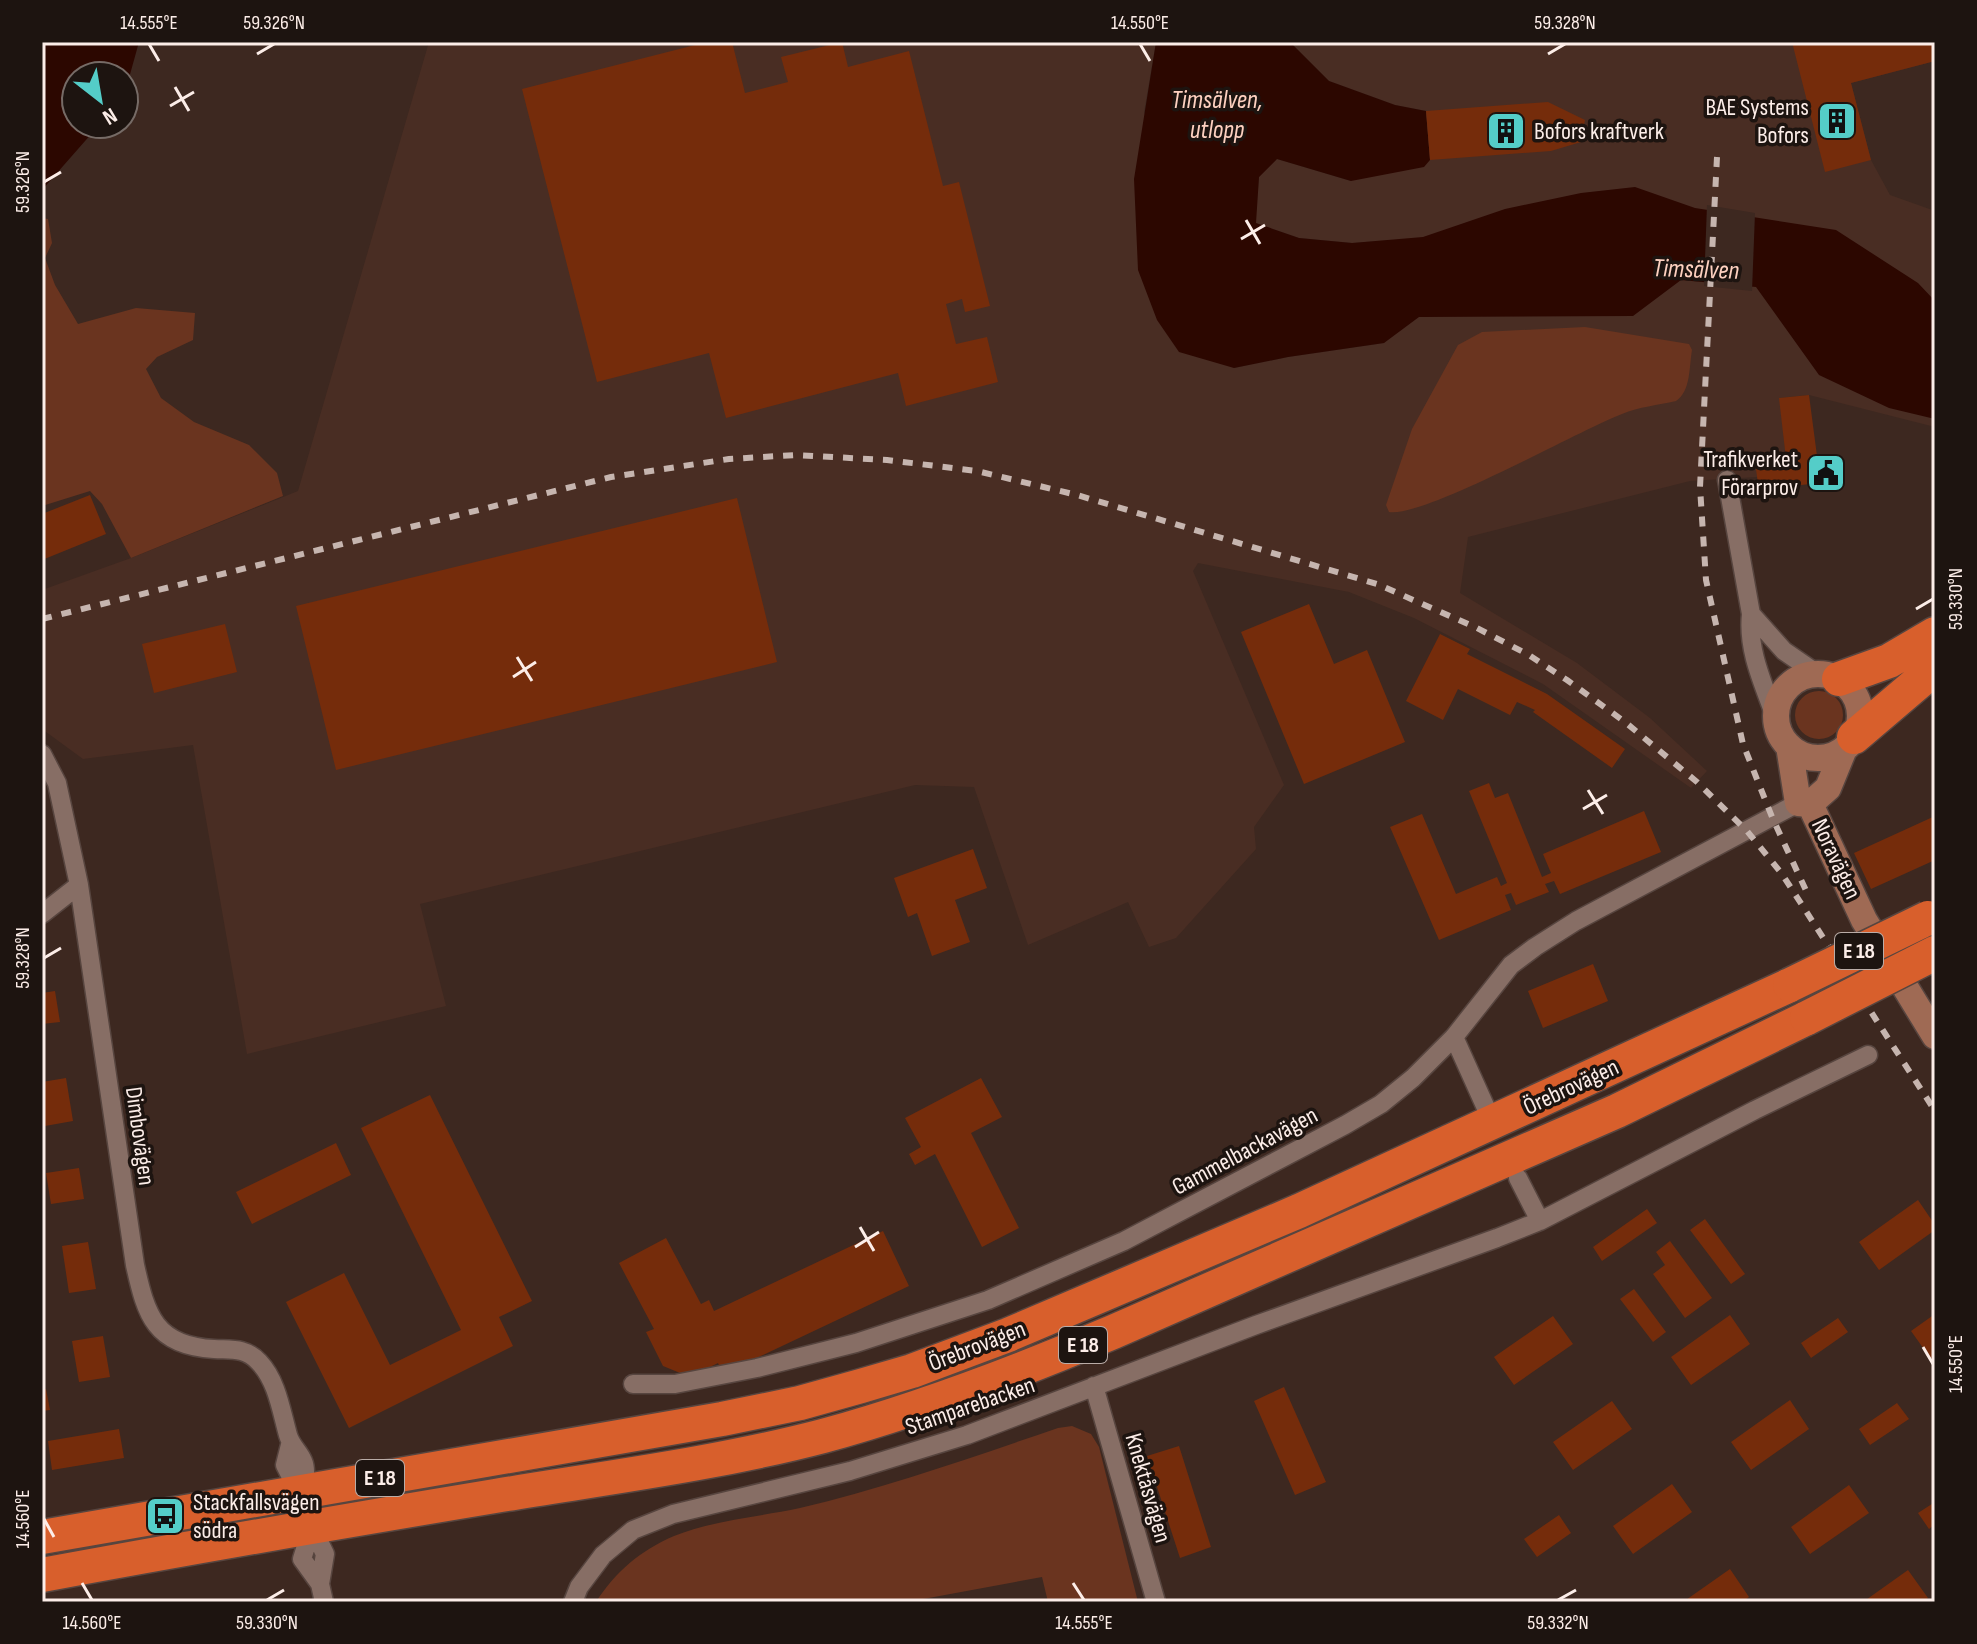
<svg xmlns="http://www.w3.org/2000/svg" width="1977" height="1644" font-family="'Sofia Sans Condensed',sans-serif">
<style>
.built{fill:#492d23}
.green{fill:#6a341f}
.water{fill:#2c0700}
.pier{fill:#3d2820}
.building{fill:#752c0b}
.lines{fill:none;stroke-linecap:round;stroke-linejoin:round}
.street-casing{stroke:#57453f;stroke-width:21}
.secondary-casing{stroke:#57453f;stroke-width:29}
.highway-casing{stroke:#57453f;stroke-width:37}
.street{stroke:#876e65;stroke-width:18}
.secondary{stroke:#9f6a54;stroke-width:26}
.highway{stroke:#d85f2c;stroke-width:34}
.rail{stroke:#c6b5af;stroke-width:6;stroke-dasharray:10 10;stroke-linecap:butt}
.highway-bridge-casing{stroke:#57453f;stroke-width:37;stroke-linecap:butt}
.highway-bridge{stroke:#d85f2c;stroke-width:34}
.ticks{fill:none;stroke:#fcede8;stroke-width:3}
.labels{text-anchor:middle;dominant-baseline:central;stroke-width:7;stroke-linejoin:round;paint-order:stroke}
.shield{fill:#1d1410;stroke:#b9aca7;stroke-width:2}
.shield-label{font-size:22px;font-weight:bold;fill:#fcede8}
.poi-label{font-size:24px;fill:#fcede8;stroke:#1d1410;text-anchor:end}
.street-label{font-size:24px;fill:#fcede8;stroke:#1d1410}
.water-label{font-size:26px;font-style:italic;fill:#fed1c0;stroke:#1d1410}
.neatline{fill:none;stroke:#fcede8;stroke-width:3}
.ticks-label{font-size:20px;text-anchor:middle;fill:#fcede8}
</style>
<rect width="100%" height="100%" fill="#3d2820"/>
<path class="built" d="M429,42h727l-12,70 90,256 54,-11 96,-14 39,-105 -71,5 -53,-5 -44,-15 4,-46 18,-18 74,22 75,-70 -31,-6 -66,-24 -39,-39h645v19l-84,22 20,77 19,35 45,16v216l-126,-32 -29,3 6,61 -29,18 -67,4 -222,56 -8,56 117,70 73,55 57,53 -16,17 -148,-104 -129,-66 -65,-26 -151,-29 -5,8 91,214 -30,42 2,22 -80,89 -27,9 -21,-45 -100,43 -54,-158 -59,-2 -495,119 26,102 -199,48 -54,-309 -110,14 -41,-30v-139l89,-32 167,-67z"/>
<path class="green" d="M42,218l6,1 4,24 -7,15 10,27 23,39 58,-16 59,5 -2,27 -36,17 -11,12 15,29 33,24 55,23 28,28 6,23 -152,62 -29,-54 -12,-13 -48,15z
M1585,327l104,17 3,6c-3,17 -1,41 -16,51 -18,4 -37,6 -54,13 -44,17 -199,104 -233,98l-3,-7 26,-76 46,-84 24,-13z
M1795 715a24 24 0 1 1 48 0a24 24 0 1 1-48 0Z
M1072,1426l19,8 8,13 39,155h-90l-6,-25 -135,25h-311c20,-31 44,-51 78,-66 40,-16 84,-19 126,-28 88,-21 173,-51 258,-80z"/>
<path class="water" d="M42,42h97l-15,54v-20h-48v48h24l-58,66z
M1156,42h134l39,39 66,24 31,6 4,49 -6,7 -73,14 -74,-22 -18,18 -3,46 43,15 53,5 71,-6 82,-28 76,-16 54,-6 60,21 141,22 82,53 17,18v118l-46,-11 -70,-33 -63,-88 -75,-7 -48,36 -214,1 -35,26 -96,14 -54,11 -55,-16 -22,-32 -19,-50 -4,-91z"/>
<path class="pier" d="M1707,205l48,8 -3,78 -48,-5z"/>
<path class="building" d="M707,42h25l13,51 43,-11 -7,-25 61,-15 6,25 61,-16 34,135 16,-4 31,124 -25,6 -3,-13 -16,5 10,40 31,-7 11,45 -92,24 -8,-33 -172,45 -17,-65 -112,29 -75,-293z
M1792,42h143v19l-84,22 20,77 -46,12z
M1548,102l37,18 -4,22 -30,9 -121,9 -4,-49z
M1809,395l8,61 18,-2 3,27 -73,8 -7,-5 -2,-15 7,-7 23,-3 -7,-61z
M90,495l16,39 -64,26v-46z
M737,498l40,164 -441,108 -40,-164z
M1309,604l25,60 33,-14 38,92 -101,42 -63,-152z
M225,624l12,48 -83,21 -12,-49z
M1440,634l30,15 -3,5 80,40 78,55 -13,19 -79,-56 2,-2 -18,-8 -7,13 -52,-26 -15,31 -37,-19z
M1489,783l6,15 13,-5 34,84 9,-4 -8,-19 101,-43 17,41 -101,42 -6,-13 -9,3 4,8 -33,13 -5,-12 -6,2 6,15 -72,30 -49,-113 32,-13 34,80 41,-17 4,9 6,-3 -38,-92z
M1935,816v44l-64,29 -17,-36z
M973,849l14,39 -32,12 15,42 -38,14 -15,-43 -9,4 -14,-39z
M1593,964l15,37 -65,27 -15,-37z
M55,991l5,31 -18,2v-31z
M66,1078l7,43 -28,5 -3,-44z
M981,1078l21,39 -31,16 48,95 -37,19 -47,-93 -20,11 -6,-11 12,-7 -16,-29z
M430,1095l102,206 -33,16 14,29 -164,82 -63,-126 58,-29 46,92 71,-35 -100,-202z
M336,1143l15,32 -99,49 -16,-32z
M79,1168l5,31 -33,5 -5,-31z
M1918,1200l17,25v5l-56,40 -20,-28z
M1647,1209l10,14 -55,38 -9,-14z
M1705,1219l40,55 -14,10 -41,-54z
M883,1231l26,55 -186,88 -5,-11 -28,14 -27,-11 -17,-34 8,-3 -35,-66 47,-25 35,66 8,-4 5,11z
M1670,1241l42,57 -27,20 -32,-44 12,-9 -9,-13z
M88,1242l8,47 -27,4 -7,-47z
M1634,1289l32,43 -13,10 -33,-43z
M1935,1314v41l-4,4 -20,-28z
M1730,1315l20,29 -59,41 -20,-28z
M1553,1316l20,28 -59,41 -20,-28z
M1838,1318l10,14 -37,26 -10,-15z
M103,1336l7,41 -31,5 -7,-41z
M1284,1387l42,95 -31,13 -41,-94z
M46,1389l4,21 -8,1v-21z
M1790,1400l19,29 -58,41 -20,-28z
M1612,1401l20,28 -59,41 -20,-28z
M1897,1403l12,16 -39,26 -11,-16z
M119,1429l5,29 -72,12 -4,-29z
M1179,1446l32,101 -31,11 -33,-102z
M1672,1484l20,28 -59,42 -20,-28z
M1849,1485l20,28 -59,41 -19,-27z
M1935,1502v22l-6,5 -11,-16z
M1559,1515l12,18 -34,24 -13,-18z
M1730,1569l19,28 -7,5h-59z
M1908,1570l20,28 -6,4h-59z"/>
<g class="lines">
<g class="street-casing">
<path id="street" d="M1727,480l24,134c-4,37 13,71 25,105
M1751,614l33,37 32,22
M42,754l15,29 22,102 56,380c11,50 20,81 79,84 17,1 31,-2 45,13 18,19 22,48 29,73 3,11 11,16 15,26 4,9 1,21 0,30
M42,914l37,-29
M1454,1037l32,71
M1518,1178l22,43
M633,1384h42l82,-16 99,-25 132,-43 136,-59 221,-116 36,-21 32,-26 41,-41 57,-72 24,-18 41,-26 222,-118
M1094,1386l62,216
M290,1445l-5,20 7,14 11,12
M312,1527l13,27 -5,30 4,18
M312,1527l-10,32 18,25
M573,1602l6,-15 24,-32 30,-25 40,-16 177,-43 117,-36 289,-110 241,-87 43,-17 215,-111 113,-55"/>
</g>
<g class="secondary-casing">
<path id="secondary" d="M1776 716a42 42 0 1 1 84 0a42 42 0 1 1-84 0Z
M1789,746l9,57 12,1 18,-16 16,-39
M1810,804l54,116 71,116"/>
</g>
<g class="highway-casing">
<path id="highway" d="M1839,679l50,-18 46,-27
M1854,737l81,-69
M42,1537l680,-118 78,-16 61,-17 51,-15 96,-36 291,-124 491,-226
M42,1575c151,-28 302,-54 453,-79 109,-18 221,-32 328,-60 99,-27 195,-64 290,-104l504,-221 190,-93"/>
</g>
<use href="#street" class="street"/>
<use href="#secondary" class="secondary"/>
<use href="#highway" class="highway"/>
<path class="rail" d="M1717,157l-17,330 6,93 37,164 29,73 37,80
M42,619l569,-142 118,-18 67,-4 91,5 90,11 100,24 300,89 100,44 52,27 38,25 58,42 72,60 50,49 35,43 153,237"/>
<g class="highway-bridge-casing">
<path id="highway-bridge" d="M1790,985l138,-67
M1807,1018l128,-65"/>
</g>
<use href="#highway-bridge" class="highway-bridge"/>
</g>
<path class="ticks" d="M149,44l10,17M1140,44l10,17M257,54l17,-10M1548,54l17,-10M175,87l14,24M170,106l24,-14M44,182l17,-10M1246,220l14,24M1241,239l24,-14M1916,609l17,-10M517,657l15,24M513,677l23,-15M1588,790l15,24M1583,809l24,-14M44,958l17,-10M860,1227l14,24M855,1247l24,-15M1923,1347l10,17M44,1519l10,18M82,1583l10,17M1073,1583l11,17M267,1600l17,-10M1558,1600l18,-10"/>
<defs>
<g id="building-square" transform="scale(2)"><rect x="-9" y="-9" width="18" height="18" rx="4" fill="#54cdc8" stroke="#1d1410"/><path d="M-4-6H4V6H1V3H-1V6H-4ZM-2.5-4.3h1.7v1.8h-1.7ZM.8-4.3h1.7v1.8H.8ZM-2.5-1h1.7V.8h-1.7ZM.8-1h1.7V.8H.8Z" fill="#111"/></g>
<g id="civic-square" transform="scale(2)"><rect x="-9" y="-9" width="18" height="18" rx="4" fill="#54cdc8" stroke="#1d1410"/><path d="M-.6-6.5H3V-4.5H.6V-3L4-1V1h2V6H-6V1h2V-1L-.6-3ZM-1.2 2.5V6h2.4V2.5Z" fill="#111"/></g>
<g id="bus-square" transform="scale(2)"><rect x="-9" y="-9" width="18" height="18" rx="4" fill="#54cdc8" stroke="#1d1410"/><path d="M-5-6H5V4H4V6H2V4H-2V6H-4V4H-5ZM-3.5-4V0h7V-4ZM-3.5 1.2v1.5H-2V1.2ZM2 1.2v1.5H3.5V1.2Z" fill="#111"/></g>
</defs>
<g fill-rule="evenodd">
<use href="#building-square" x="1837" y="121"/>
<use href="#building-square" x="1506" y="131"/>
<use href="#civic-square" x="1826" y="473"/>
<use href="#bus-square" x="165" y="1516"/>
</g>
<g class="labels">
<g class="shield">
<rect x="1835" y="933" width="48" height="36" rx="6"/>
<rect x="1059" y="1327" width="48" height="36" rx="6"/>
<rect x="356" y="1460" width="48" height="36" rx="6"/>
</g>
<g class="shield-label">
<text x="1859" y="951">E 18</text>
<text x="1083" y="1345">E 18</text>
<text x="380" y="1478">E 18</text>
</g>
<g class="poi-label">
<text x="1809" y="107">BAE Systems<tspan x="1809" dy="28">Bofors</tspan></text>
<text x="1534" y="131" text-anchor="start">Bofors kraftverk</text>
<text x="1798" y="459">Trafikverket<tspan x="1798" dy="28">Förarprov</tspan></text>
<text x="193" y="1502" text-anchor="start">Stackfallsvägen<tspan x="193" dy="28">södra</tspan></text>
</g>
<g class="street-label">
<text transform="translate(1836 859) rotate(65)">Noravägen</text>
<text transform="translate(1571 1087) rotate(-25)">Örebrovägen</text>
<text transform="translate(140 1136) rotate(82)">Dimbovägen</text>
<text transform="translate(1245 1151) rotate(-28)">Gammelbackavägen</text>
<text transform="translate(977 1346) rotate(-21)">Örebrovägen</text>
<text transform="translate(970 1406) rotate(-19)">Stamparebacken</text>
<text transform="translate(1148 1488) rotate(74)">Knektåsvägen</text>
</g>
<g class="water-label">
<text x="1217" y="100">Timsälven,<tspan x="1217" dy="30">utlopp</tspan></text>
<text transform="translate(1696 270) rotate(2)">Timsälven</text>
</g>
</g>
<rect width="1977" height="1644" fill="none" stroke="#1d1410" stroke-width="88"/>
<g transform="translate(100 100) rotate(149)"><circle r="38" fill="#1d1410" stroke="#766b66" stroke-width="2"/>
<path d="M0-6L14 30L0 20L-14 30Z" fill="#54cdc8"/>
<text y="-12" font-size="22" font-weight="bold" text-anchor="middle" fill="#fcede8">N</text>
</g>
<rect x="44" y="44" width="1889" height="1556" class="neatline"/>
<g class="ticks-label">
<text x="149" y="29">14.555°E</text>
<text x="274" y="29">59.326°N</text>
<text x="1140" y="29">14.550°E</text>
<text x="1565" y="29">59.328°N</text>
<text transform="translate(22 182) rotate(-90)" y="7">59.326°N</text>
<text transform="translate(1955 599) rotate(-90)" y="7">59.330°N</text>
<text transform="translate(22 958) rotate(-90)" y="7">59.328°N</text>
<text transform="translate(1955 1364) rotate(-90)" y="7">14.550°E</text>
<text transform="translate(22 1519) rotate(-90)" y="7">14.560°E</text>
<text x="92" y="1629">14.560°E</text>
<text x="267" y="1629">59.330°N</text>
<text x="1084" y="1629">14.555°E</text>
<text x="1558" y="1629">59.332°N</text>
</g>
</svg>
